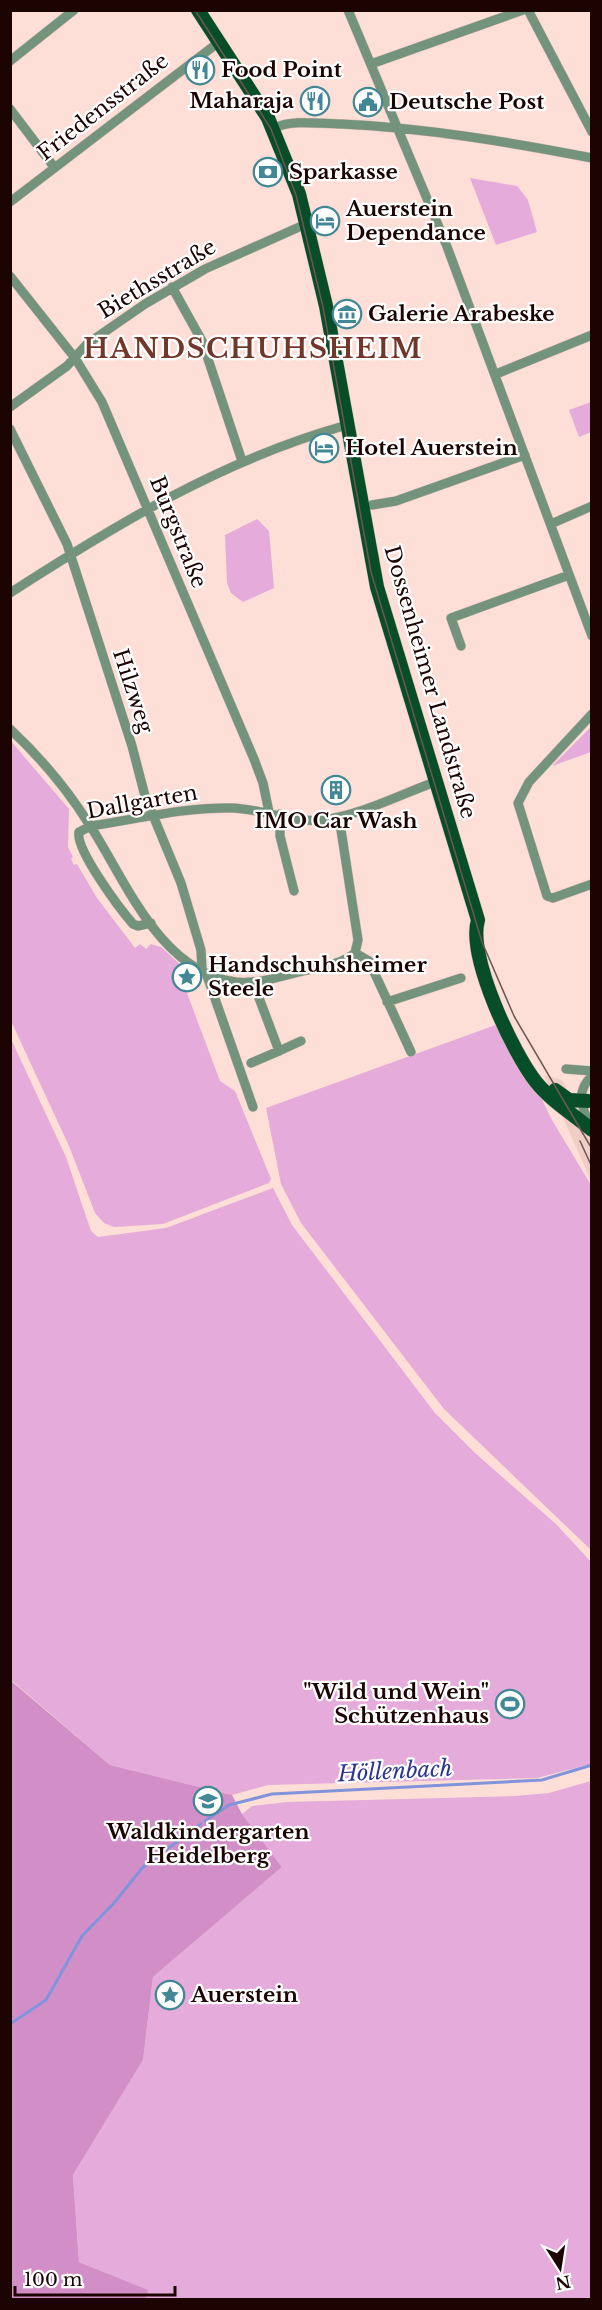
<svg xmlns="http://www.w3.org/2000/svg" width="602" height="2310" font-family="'Libre Baskerville',serif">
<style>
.built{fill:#efcec6}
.green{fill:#e5abda}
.forest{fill:#d28fc7}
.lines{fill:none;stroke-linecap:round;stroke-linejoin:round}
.stream{stroke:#8193db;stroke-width:3}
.minor-casing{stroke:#d9bcb6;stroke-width:10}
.primary-casing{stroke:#d9bcb6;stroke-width:15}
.minor{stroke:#74937c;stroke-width:9}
.primary{stroke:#074e28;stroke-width:14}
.tram{stroke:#705652;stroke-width:1.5}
.labels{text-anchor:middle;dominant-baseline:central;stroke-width:4.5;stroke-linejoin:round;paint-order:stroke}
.poi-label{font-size:21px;font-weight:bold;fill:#1c0402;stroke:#fff;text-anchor:start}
.street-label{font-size:21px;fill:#1c0402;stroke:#fff}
.water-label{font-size:22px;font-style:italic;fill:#2c368a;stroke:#fff}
.district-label{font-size:27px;font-weight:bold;letter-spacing:1.5px;fill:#73362a;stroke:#fff}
</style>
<rect width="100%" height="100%" fill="#fddfd8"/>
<path class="built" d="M544,1075l18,5 29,53v48z"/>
<path class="green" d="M470,178l47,8 11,14 9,32 -41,13z
M591,402v30l-12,5 -10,-27z
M257,519l12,12 5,57 -31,14 -12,-9 -4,-10 -2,-48z
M591,727v25l-39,14z
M10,740l59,69 -1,38 5,10 -2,2 3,6 3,-1 20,34 38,50 5,-4 6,5 5,-5 10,3 24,22 -4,8 39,104 15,10 36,88 -2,4 -106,41 -49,3 -10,-4 -9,-10 -26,-67 -58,-125z
M504,1022l48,98 39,65v365l-147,-141 -143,-186 -20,-39 -15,-76z
M10,1037l56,120 25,74 7,6 68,-9 107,-40 19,37 143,188 40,40 81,71 35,38v202l-54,14 -269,7 -36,10 -122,-30 -99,-85z
M591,1781v518h-445l1,-9 -68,-28 -6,-87 70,-115 10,-83 129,-110 -40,-53 10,-8 35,-4 228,-6 34,-3z"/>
<path class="forest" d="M10,1680l100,85 122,30 10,19 40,53 -129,110 -10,83 -70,115 6,87 69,28 -2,9h-135z"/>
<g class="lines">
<path class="stream" d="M205,1821l24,-16 43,-11 270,-14 50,-15
M10,2024l36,-24 36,-64 32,-33 29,-36 58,-43"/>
<g class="minor-casing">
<path id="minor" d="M348,10l98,234 146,392
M528,10l64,122
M10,61l64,-51
M371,64l152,-54
M10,109l44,58
M274,128c20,-9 45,-4 68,-4 84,4 167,18 250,34
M10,202l209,-160
M10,276l65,82 27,44 152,357 9,24 6,29
M172,287l30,54 40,120
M496,374l96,-39
M10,407l57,-41 20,-22 58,-40 60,-35 101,-45
M10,429l57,115 65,202 13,50 36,87 20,67 1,21
M372,505l24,-4 129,-46
M551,524l41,-18
M10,593c107,-69 214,-134 337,-168
M461,646l-10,-28 118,-43
M592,714l-63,68 -11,21 29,93 6,2 39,-14
M10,729c30,28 57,60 79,95 37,56 70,148 147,158 20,2 40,-4 59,-9 18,-5 45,-7 60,-20
M280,814v22l14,55
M339,817l19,123 -3,13
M151,923l-13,3 -5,-2c-13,-15 -58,-75 -54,-92l12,-6c47,-7 94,-19 141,-18 31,1 60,15 90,12 39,-5 77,-25 113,-38
M355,953l14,8 42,91
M206,973l47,134
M387,1002l74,-24
M279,1051l22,-10
M251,1063l28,-12 -26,-69
M566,1069l26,2
M591,1128c-8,-18 -17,-36 1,-52"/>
</g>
<g class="primary-casing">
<path id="primary" d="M198,10l70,108 31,76 27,112 51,281 101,333c-11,36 35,133 58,162 15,19 37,32 56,48
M555,1090l14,10 19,1"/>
</g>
<use href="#minor" class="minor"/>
<use href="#primary" class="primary"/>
<path class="tram" d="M195,10l76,119 25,66 27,112 48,265 111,370 32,74 78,133
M580,1141l12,26"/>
</g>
<defs>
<g id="restaurant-ring" transform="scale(1.5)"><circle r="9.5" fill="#fff" stroke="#428795" stroke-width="1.5"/><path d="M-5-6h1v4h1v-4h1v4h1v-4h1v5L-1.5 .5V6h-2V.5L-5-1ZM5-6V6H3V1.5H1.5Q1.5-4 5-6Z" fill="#428795"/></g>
<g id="civic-ring" transform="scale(1.5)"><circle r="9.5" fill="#fff" stroke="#428795" stroke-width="1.5"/><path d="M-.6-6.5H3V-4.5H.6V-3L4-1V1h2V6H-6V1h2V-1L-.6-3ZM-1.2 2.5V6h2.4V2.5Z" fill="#428795"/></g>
<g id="bank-ring" transform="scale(1.5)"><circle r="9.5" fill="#fff" stroke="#428795" stroke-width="1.5"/><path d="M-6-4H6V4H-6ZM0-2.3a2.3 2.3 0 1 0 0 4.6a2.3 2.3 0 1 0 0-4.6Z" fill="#428795"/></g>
<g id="hotel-ring" transform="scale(1.5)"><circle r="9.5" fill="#fff" stroke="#428795" stroke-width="1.5"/><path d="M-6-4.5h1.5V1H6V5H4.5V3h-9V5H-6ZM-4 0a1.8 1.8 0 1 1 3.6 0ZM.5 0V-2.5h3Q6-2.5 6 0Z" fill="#428795"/></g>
<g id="museum-ring" transform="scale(1.5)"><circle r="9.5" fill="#fff" stroke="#428795" stroke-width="1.5"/><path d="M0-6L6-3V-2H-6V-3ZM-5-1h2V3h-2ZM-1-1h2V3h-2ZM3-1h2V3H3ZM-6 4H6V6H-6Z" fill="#428795"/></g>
<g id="building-ring" transform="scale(1.5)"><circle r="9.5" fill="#fff" stroke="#428795" stroke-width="1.5"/><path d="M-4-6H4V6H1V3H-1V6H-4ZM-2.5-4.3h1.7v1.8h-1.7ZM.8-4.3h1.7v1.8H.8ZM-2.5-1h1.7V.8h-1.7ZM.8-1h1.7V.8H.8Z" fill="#428795"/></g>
<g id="sight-ring" transform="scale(1.5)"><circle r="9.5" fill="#fff" stroke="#428795" stroke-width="1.5"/><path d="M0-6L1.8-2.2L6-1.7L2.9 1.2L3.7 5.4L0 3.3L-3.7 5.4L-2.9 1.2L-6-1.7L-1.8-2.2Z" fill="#428795"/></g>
<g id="stadium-ring" transform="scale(1.5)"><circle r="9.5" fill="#fff" stroke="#428795" stroke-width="1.5"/><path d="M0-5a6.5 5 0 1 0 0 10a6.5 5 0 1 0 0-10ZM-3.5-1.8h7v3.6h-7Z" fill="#428795"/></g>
<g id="school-ring" transform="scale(1.5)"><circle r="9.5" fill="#fff" stroke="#428795" stroke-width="1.5"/><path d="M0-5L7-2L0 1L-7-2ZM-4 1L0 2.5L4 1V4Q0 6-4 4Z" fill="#428795"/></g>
</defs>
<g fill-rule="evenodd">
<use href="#restaurant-ring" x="200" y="70"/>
<use href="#restaurant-ring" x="315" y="101"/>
<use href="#civic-ring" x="368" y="102"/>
<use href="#bank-ring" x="268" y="172"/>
<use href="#hotel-ring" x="325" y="221"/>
<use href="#museum-ring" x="347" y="314"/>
<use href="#hotel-ring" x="324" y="448"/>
<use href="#building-ring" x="336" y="790"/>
<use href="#sight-ring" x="187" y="977"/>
<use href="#stadium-ring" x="510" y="1704"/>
<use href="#school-ring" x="208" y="1801"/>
<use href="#sight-ring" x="170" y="1995"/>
</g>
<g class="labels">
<g class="poi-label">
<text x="221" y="70">Food Point</text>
<text x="294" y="101" text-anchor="end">Maharaja</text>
<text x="389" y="102">Deutsche Post</text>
<text x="289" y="172">Sparkasse</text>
<text x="346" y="209">Auerstein<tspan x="346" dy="24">Dependance</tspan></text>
<text x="368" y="314">Galerie Arabeske</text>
<text x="345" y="448">Hotel Auerstein</text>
<text x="336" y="821" text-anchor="middle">IMO Car Wash</text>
<text x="208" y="965">Handschuhsheimer<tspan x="208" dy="24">Steele</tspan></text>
<text x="489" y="1692" text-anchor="end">"Wild und Wein"<tspan x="489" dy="24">Schützenhaus</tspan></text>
<text x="208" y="1832" text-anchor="middle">Waldkindergarten<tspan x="208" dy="24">Heidelberg</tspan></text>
<text x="191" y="1995">Auerstein</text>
</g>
<g class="street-label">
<text transform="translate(103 107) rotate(-38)">Friedensstraße</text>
<text transform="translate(157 279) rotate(-31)">Biethsstraße</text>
<text transform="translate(178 532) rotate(68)">Burgstraße</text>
<text transform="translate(430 682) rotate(74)">Dossenheimer Landstraße</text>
<text transform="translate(133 691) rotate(72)">Hilzweg</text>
<text transform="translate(142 802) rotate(-10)">Dallgarten</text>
</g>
<g class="water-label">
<text transform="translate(395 1771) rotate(-3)">Höllenbach</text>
</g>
<g class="district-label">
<text x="253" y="348">HANDSCHUHSHEIM</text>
</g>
</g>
<rect width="602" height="2310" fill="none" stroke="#1c0402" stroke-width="24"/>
<g transform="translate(560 2268) rotate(168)" stroke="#ffffff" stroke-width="4.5" paint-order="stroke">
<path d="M0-4.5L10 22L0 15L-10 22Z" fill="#1c0402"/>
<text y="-9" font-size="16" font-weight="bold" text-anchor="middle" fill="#1c0402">N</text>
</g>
<path d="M15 2286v9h160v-9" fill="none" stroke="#1c0402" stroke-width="3"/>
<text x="24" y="2286" font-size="18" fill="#1c0402" stroke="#ffffff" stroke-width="4.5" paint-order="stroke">100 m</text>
</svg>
